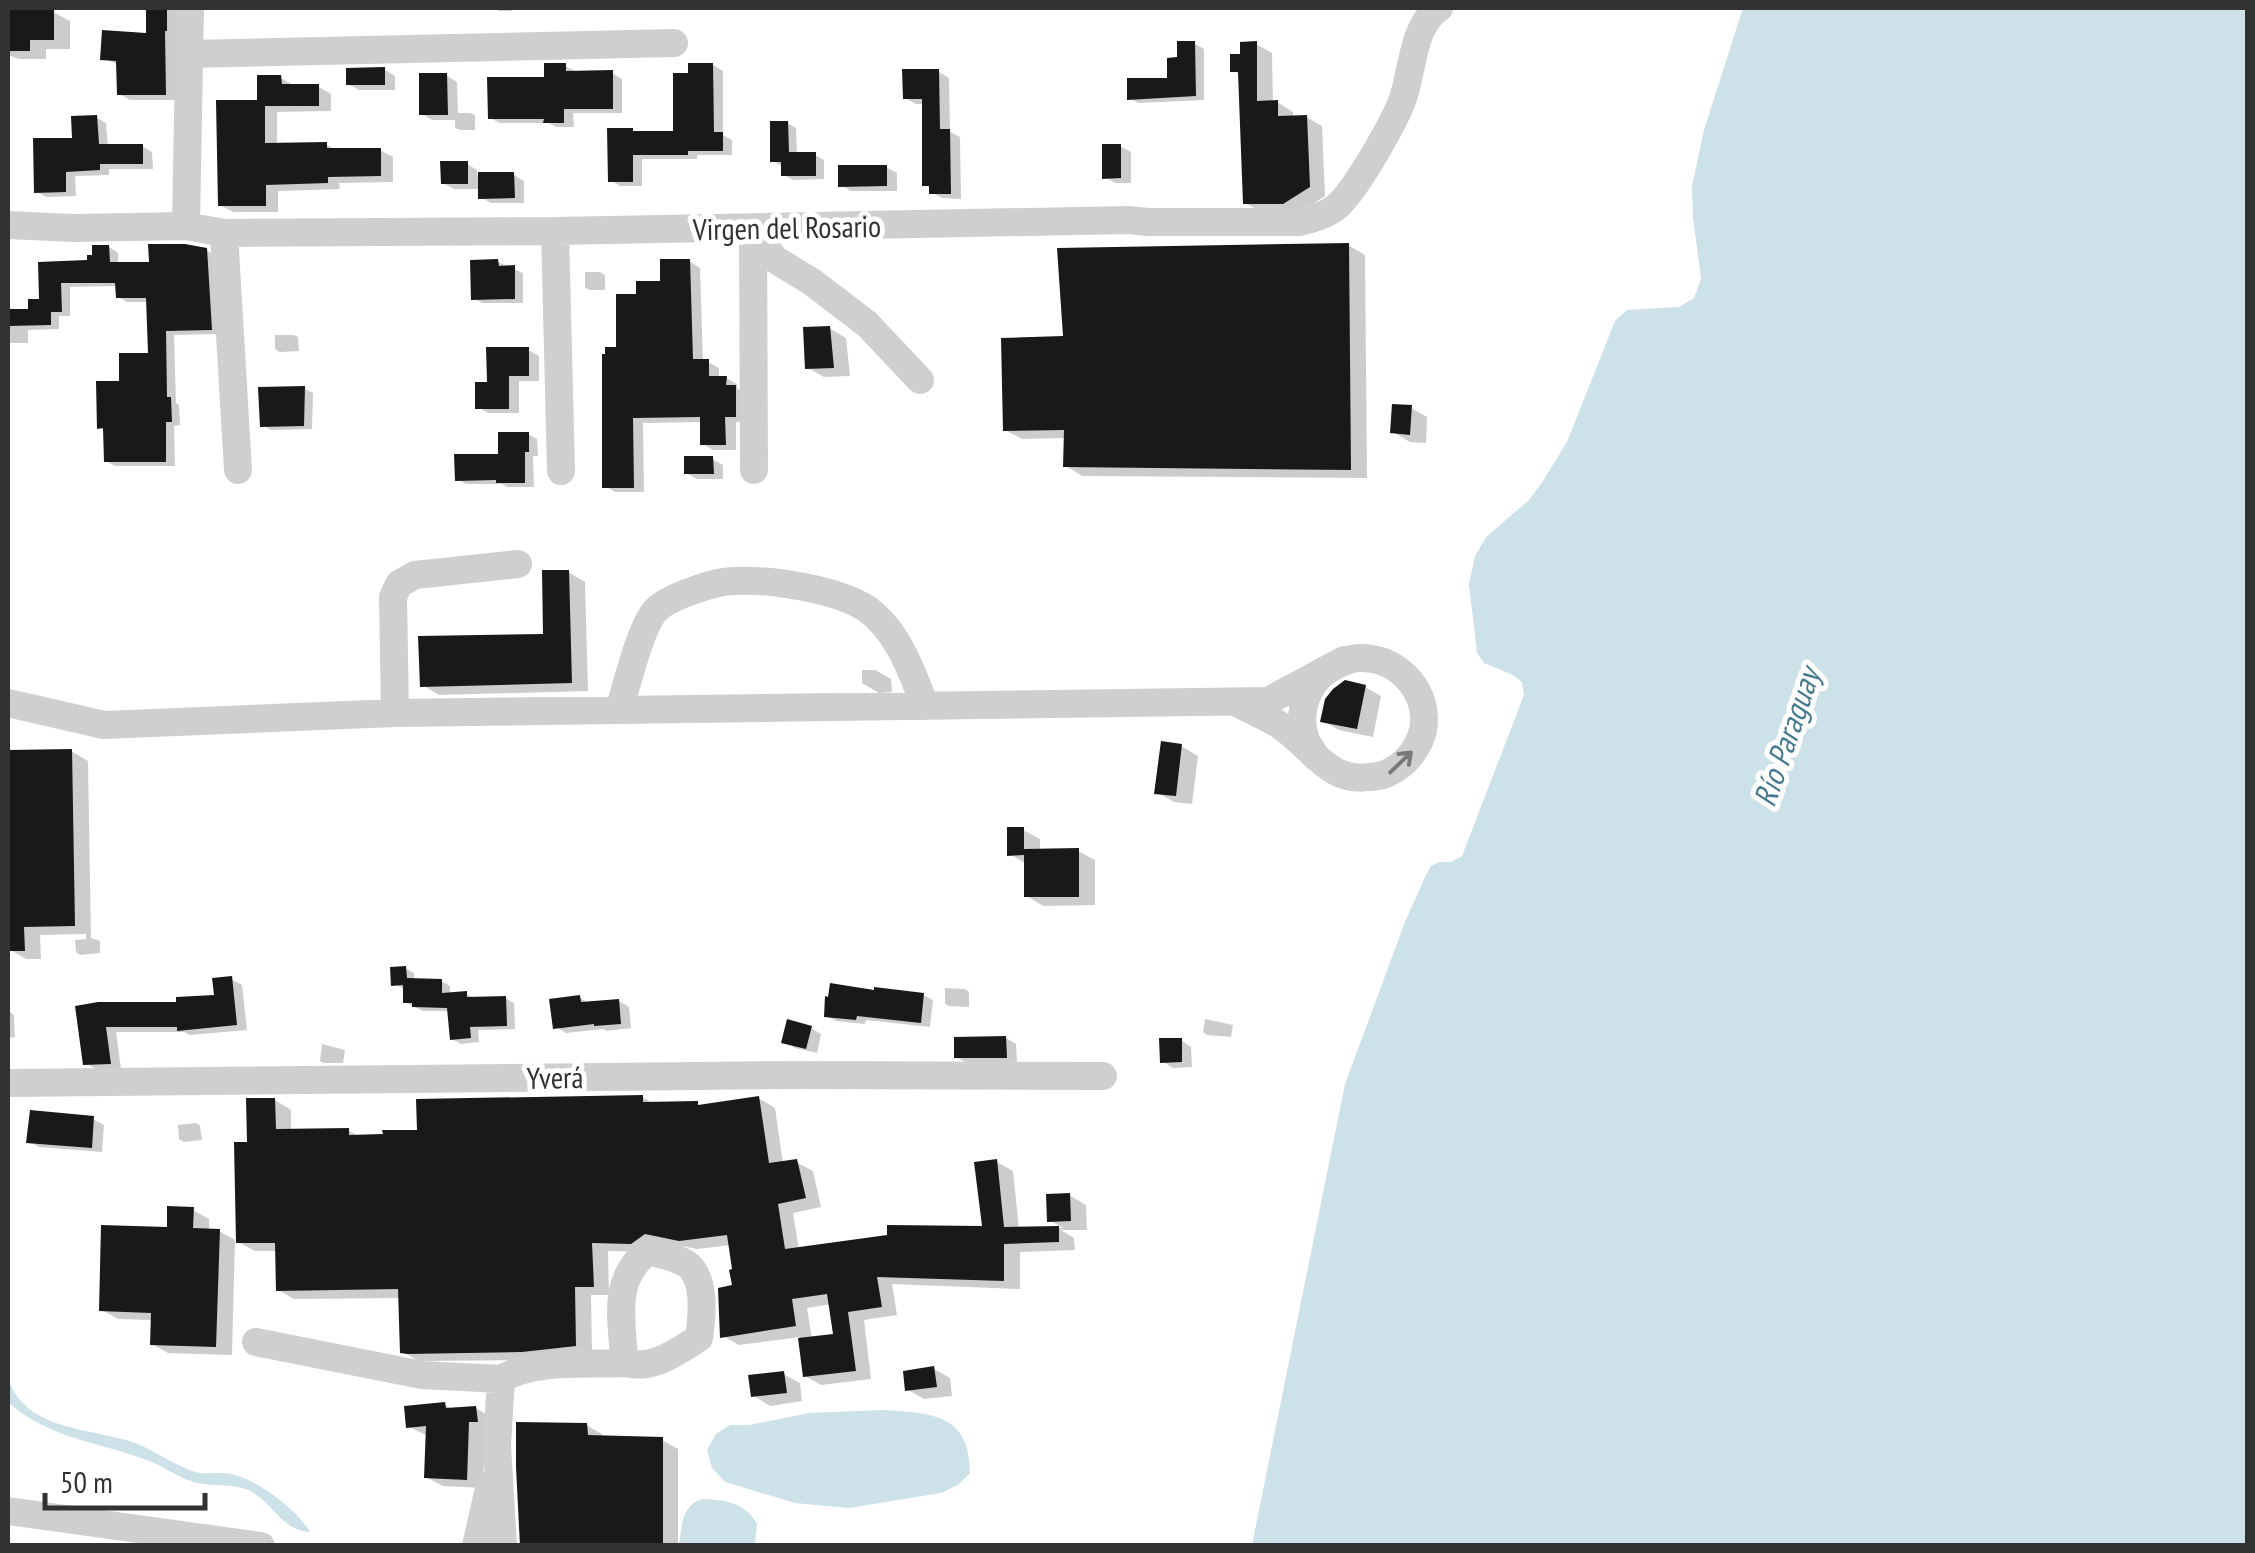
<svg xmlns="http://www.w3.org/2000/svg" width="2255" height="1553" font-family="'PT Sans Narrow',sans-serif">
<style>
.water{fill:#cde1e9}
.shadow{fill:#0003;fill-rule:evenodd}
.building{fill:#191919}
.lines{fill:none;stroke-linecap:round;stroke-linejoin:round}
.minor{stroke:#cfcfcf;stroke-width:28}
.oneway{stroke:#797979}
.labels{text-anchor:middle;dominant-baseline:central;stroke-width:10;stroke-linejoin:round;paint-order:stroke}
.street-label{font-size:30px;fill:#323232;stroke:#fff}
.water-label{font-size:32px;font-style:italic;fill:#467a8e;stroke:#fff}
</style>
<rect width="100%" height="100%" fill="#fff"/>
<path class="water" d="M1743,8h504v1537h-995l93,-461 60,-162 21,-47 5,-9 8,-4h12l11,-6 62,-161 -2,-13 -9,-7 -29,-12 -7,-10 -8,-69 6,-28 11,-19 43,-37 12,-16 26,-42 48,-121 12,-11 52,-3 15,-9 7,-19 -8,-62 -1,-31 12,-56z
M8,1378c18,55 85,49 130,66 17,7 46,27 63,29 10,1 20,-1 30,1 27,6 66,35 79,58 -29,-1 -37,-31 -62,-42 -15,-6 -31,-4 -46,-6 -19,-3 -34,-15 -50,-22 -50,-20 -101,-22 -143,-59z
M883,1410c49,3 87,4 87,63l-12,12 -17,8 -92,15 -54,-5 -70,-21 -13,-14 -5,-18 9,-16 14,-9h19l60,-12z
M702,1499c23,1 43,3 55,25l-2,21h-76c3,-19 2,-39 23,-46z"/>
<path class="shadow" d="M149,8h28l-2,92h-45l-11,-6v-29l-16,-7 46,-22z
M494,8h18v3h-13z
M8,12h45l17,9v28h-24v10h-27l-11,-4z
M1195,44l9,5v51l-66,3 -9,-5 41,-18 10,-20z
M1256,44l16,9 1,50 4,-1 16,10v6l13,-1 16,9 3,70 -25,16h-38l-17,-9 -4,-128 -8,-5z
M713,65l10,6v64l9,5v15h-35v4h-55v27h-22l-10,-6 22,-50 6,4h38z
M565,66l10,5 37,2 10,6v34h-49l1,14h-18l-7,-4h-49l-10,-5z
M385,70l10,6v14h-36l-11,-6z
M939,72l10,6 1,54 10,5 1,62 -19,-1 -11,-6v-4l-6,-3 -1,-81h-8l-11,-6z
M447,76l10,6 1,31h12l5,2v15h-15l-5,-2v-8h-23l-10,-6z
M281,78l12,7 26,2 12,7v17l-54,1v33h50l9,5h44l13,7v25l-54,1 1,6 -62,2v21h-45l-13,-7 40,-102z
M97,118l9,5 2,24 34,-1 10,6 1,17h-44v6l-34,1 1,20 -30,1 -10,-6 38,-51z
M787,123l9,5 1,27h18l9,5v19l-31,1 -9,-5 -3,-9 -8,-5z
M1120,146l11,6v31h-16l-10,-6z
M467,164l10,6v5h37l10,6v22h-33l-11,-6v-8h-26l-11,-6z
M886,167l11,6v18h-46l-10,-6z
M1348,245l17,10 2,223 -285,-2 -16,-10v-28l-44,1 -17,-9 60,-91z
M109,247l9,6v12l33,-1 55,-14 10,6 4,78 -46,1 2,68 3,2 1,20 -6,1 1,40h-60l-9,-5 -1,-30 -6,-4 51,-72 -1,-53h-22l-9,-5v-11l-48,1v29h-11v13l-31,1v13h-20v-31h23l10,-10v-38l49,-2z
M689,261l11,7 3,94h5l11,6v10h7l11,6v4l9,6v27l-10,1v28h-23l-10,-6v-22l-60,1 1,69h-29l-10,-6 14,-136 19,-53 25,-14z
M498,262l25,11v30h-41l-9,-5z
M585,272h15l5,3v15h-15l-5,-2z
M829,328l17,10 4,38 -26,1 -16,-9z
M275,335h19l4,2 1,14 -19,1 -5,-3z
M528,350l11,6v25h-20v32h-31l-10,-6 11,-23z
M305,389l8,4 -1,36 -41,1 -9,-5z
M1411,408l16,9 -1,26 -16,-1 -17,-10z
M528,434l9,5 1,17h-5l1,31h-27l-5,-3h-36l-9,-5 43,-23z
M712,459l11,6v14h-26l-11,-6z
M568,572l17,10 3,109 -149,4 -17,-10 124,-49z
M862,670h13l16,9 1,13 -13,1 -17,-10z
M1365,687l16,9 -8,41 -34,-7 -16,-9z
M1181,746l17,10 -6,48 -18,-2 -17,-10z
M71,751l17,10 3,177 9,3v12l-20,2 -4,-3 -1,-12 11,-1v-5l-46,1 1,24h-15l-17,-10 -1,-13v-184z
M1023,830l17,9v12h38l17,9v45l-52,1 -16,-10 -1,-32 -16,-10z
M405,968l9,5v8h27l9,5v9l16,-1 10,5 29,-1 9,5 1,26 -37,1 1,12 -18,2 -9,-5 -2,-28h-27l-18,-9v-13l-12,-5z
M231,979l11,6 5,45 -57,5 -6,-3h-68l5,37h-25l-11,-6 -7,-55 101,-4 38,-6z
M945,988l20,1 4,3v15l-20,-1 -4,-2z
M876,992l47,3 10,5 -3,27 -64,-7 -1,4 -29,-3 -10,-5z
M580,998l10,6 29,-3 10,6 2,21 -24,3 -4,-2 -37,4 -10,-6z
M8,1011l6,4 1,22 -7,1z
M1205,1019l28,6 -2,12 -24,-2 -4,-3z
M811,1028l10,6 -4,19 -22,-5 -11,-6z
M1006,1038l10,6 1,19h-50l-11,-6z
M1181,1040l10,7 1,20 -19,1 -11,-7z
M322,1044l23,6 -2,13h-19l-4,-2z
M642,1097l12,7h43l5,3 56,-9 17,10 8,55 13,-1 17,9 8,36 -28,6 6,37 185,-22 13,-66 16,9 6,58 44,-1 -14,-8 20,-25 17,10 1,25h-26l13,8 1,12 -55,2v37l-128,-5 5,31 -33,5 7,59 -50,6 -16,-9 -5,-39 -61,8 -16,-9 12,-48 -4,-43 -34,4 -35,-7 -14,10 -40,-1 1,44h-18l1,59 -51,6 -123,1 -16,-10 -1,-53 -107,1 -16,-9 -1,-39h-22l-17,-9 11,-98 26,-44 16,10v21l57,-1 12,7 60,-5zM831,1304l5,32 -24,3 -5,-31z
M93,1119l11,6 -2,27 -63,-5 -10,-6z
M196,1123l4,3 2,14 -18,2 -5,-3 -1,-14z
M193,1210l16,9v12h10l16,9 -3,115 -64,-2 -16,-9 1,-24 -35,-1 -16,-9z
M934,1369l16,9 2,18 -28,3 -16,-9z
M783,1374l17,9 2,18 -32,5 -16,-10z
M445,1405l9,5 22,-2 16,10 -7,13 -2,57 -40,-2 -17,-9 2,-41 -19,-9z
M586,1425l16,9 1,4 59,2 16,9v97h-155z"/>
<path class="building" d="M146,8h21v23h-2l1,64h-49l-1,-34 -16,-1 2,-30 44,3z
M54,9v31h-24v11h-22v-41z
M1177,41h18l1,55 -69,4v-22h40v-20l10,-1z
M1257,41v60l21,-1v16l29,-1 3,72 -27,17h-40l-5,-132h-8v-18h10v-12z
M544,63h22v8l47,-1v39h-49v14h-21l1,-4h-56l-1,-42h57z
M688,63h25l1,69h9v19h-35v4h-55v27h-25l-1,-54h26v3h40v-58h15z
M385,67v18h-39v-17z
M902,69h37l1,60h10l1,65h-22v-8h-7v-87h-19z
M419,73h28l1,42h-29z
M257,75h24l1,9h37v22h-54v37l62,-1v6h54v28l-53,1v6l-62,2v21h-48l-2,-106h41z
M97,115l2,29h44v20h-43v6l-34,2v20l-32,1 -1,-55h39l-1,-22z
M770,121h18l1,31h27v24h-35v-14h-11z
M1102,144h19v34l-19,1z
M440,161h28v23h-27z
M838,165h49v21l-49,1z
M478,172h36l1,26 -37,1z
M1349,243l2,227 -288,-3 1,-37 -61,1 -2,-93 62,-2 -6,-88z
M148,244h37l22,4 5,82 -46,1 1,66h4l1,25h-6v40h-62l-1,-34 -6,1 -1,-48h23v-28h29l-2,-55h-30l-1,-15h-54l1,29h-11v13l-43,1v-17h20v-10h11l-1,-37 49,-2v-5h5v-10h17l1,17h39z
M498,259l1,7 16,-1v34l-44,1 -1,-40z
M660,259h30l3,100h16v17h18l-1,9h10v32h-11l1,28h-26v-28l-67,1 1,70h-32v-134h3v-7h11v-53h20v-13h24z
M830,326l4,42 -29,1 -2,-42z
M486,347h43v29h-20v33h-34v-27h12z
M305,386l-1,40 -44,1 -2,-40z
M1392,404l20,1 -2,30 -20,-2z
M498,432h31v20h-4v31h-29v-3l-41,1 -1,-27h44z
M684,456h29l1,18h-30z
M542,570h27l3,113 -152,4 -2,-51 125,-2z
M1345,680l21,5 -9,44 -37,-7 5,-23 8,-10z
M1161,741l21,3 -6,52 -22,-2z
M72,749l3,177 -51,1 1,24h-17v-201z
M1007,827h17v22l55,-1v49h-55v-42l-17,1z
M406,966l1,12 35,1v14l25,-2v6l39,-1 1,30 -37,1 1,11 -21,2 -3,-32 -35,-1v-4h-9v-18l-12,1 -1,-19z
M232,976l5,49 -60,6v-4h-71l5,37 -28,1 -8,-59 23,-4h78v-5l38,-2 -2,-17z
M830,983l44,7v-3l50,6 -3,30 -64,-7 -1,4 -32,-3 1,-21 3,1z
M580,995l1,7 38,-3 2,25 -27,2v-2l-41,5 -4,-30z
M787,1019l25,7 -6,23 -25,-6z
M1006,1036l1,22h-53v-21z
M1159,1038h23v24l-22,1z
M643,1095v7l55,-1v4l61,-9 10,67 28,-4 9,39 -28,6 7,45 102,-14v-10l95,1 -8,-64 23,-3 7,68 55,-1v16l-55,2v37l-127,-4 5,30 -34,5 8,59 -53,6 -5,-39 35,-4 -6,-40 -35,5 4,27 -76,12 -2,-50 14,-3 -3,-15 3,-1 -5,-34 -48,6 -34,-7 -14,10 -39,-1 2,44h-19l1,59 -54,6 -115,2 -7,-1 -2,-64 -122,2 -1,-48h-39l-2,-101h13l-1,-44h29l1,31 73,-1v7l34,-1 -1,-4h35l-1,-31z
M30,1110l64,6 -2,32 -66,-5z
M1070,1193l1,28 -24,1 -1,-28z
M167,1206l27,1 -1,21 27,1 -4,118 -66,-2 1,-32 -52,-2 2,-86 66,2z
M934,1366l3,21 -32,4 -2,-20z
M784,1371l3,22 -36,4 -3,-22z
M445,1402l1,6 30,-2 2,16h-9l-2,58 -43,-2 2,-52 -20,2 -2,-22z
M516,1422l71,1 1,12 75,2v109h-143l-4,-79z"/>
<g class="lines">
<path class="minor" d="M189,54l485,-11
M8,225l65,3 113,-2 38,7 331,-2 573,-11 20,2h151c13,-3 25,-6 36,-14 19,-14 58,-84 67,-107 11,-28 9,-74 37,-93
M186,226l4,-218
M753,227l1,243
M555,231l6,240
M752,232l24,28 36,22 55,42 53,56
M224,233l14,237
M8,703l96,22 291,-12 873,-12 76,-41
M1241,705c13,7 28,13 40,21 31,21 47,57 89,51 12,-1 18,-3 28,-10 11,-7 22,-23 25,-37 7,-37 -23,-71 -60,-72 -13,-1 -24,5 -35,12 -21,14 -31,42 -23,67 2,7 8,14 11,20
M619,710c8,-24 21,-83 37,-100 12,-13 60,-29 78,-29 36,-2 103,8 133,28 31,22 45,63 58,97
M395,713l-2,-116 6,-13 16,-9 103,-11
M8,1083l791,-8 304,1
M256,1342l166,33 79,4
M8,1511l253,35
M476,1546l14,-62
M503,1546l-6,-100 4,-67c35,-20 83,-14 123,-16 29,7 51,-10 75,-25 3,-21 7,-58 -11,-73 -11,-8 -27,-10 -40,-14 -38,30 -25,70 -24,112"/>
</g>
<defs><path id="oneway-shaft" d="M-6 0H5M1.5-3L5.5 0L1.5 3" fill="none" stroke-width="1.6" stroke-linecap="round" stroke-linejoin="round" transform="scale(2.5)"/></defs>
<use class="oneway" href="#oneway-shaft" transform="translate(1401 762) rotate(-44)"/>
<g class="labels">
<g class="street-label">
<text transform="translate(787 227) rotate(-1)">Virgen del Rosario</text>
<text transform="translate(555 1077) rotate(-1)">Yverá</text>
</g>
<g class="water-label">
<text transform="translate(1786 737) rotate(-71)">Río Paraguay</text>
</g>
</g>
<rect width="2255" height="1553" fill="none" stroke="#323232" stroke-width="20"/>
<path d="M45 1493v15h160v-15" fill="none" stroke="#323232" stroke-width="5"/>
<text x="60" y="1493" font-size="30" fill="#323232" stroke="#ffffff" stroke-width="8" paint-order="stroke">50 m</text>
</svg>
